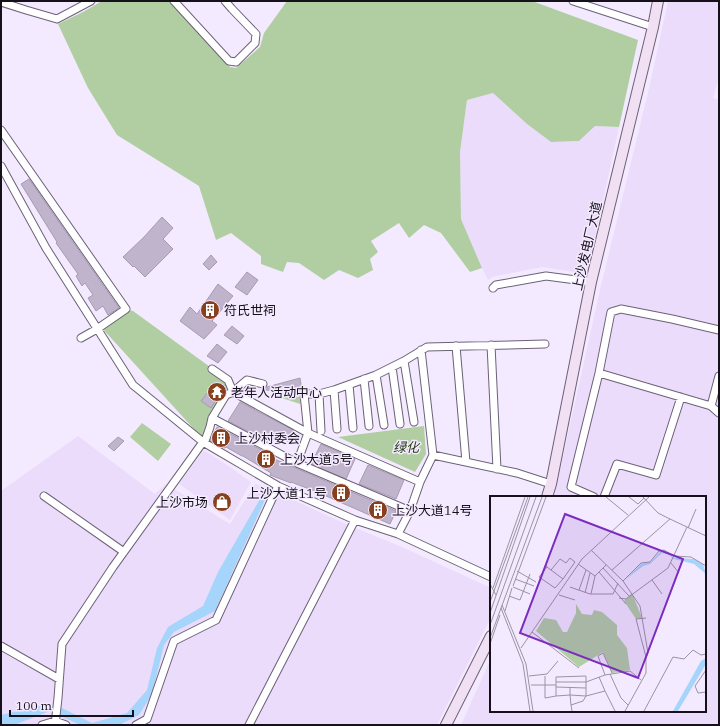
<svg xmlns="http://www.w3.org/2000/svg" width="720" height="726" font-family="'IBM Plex Serif','Noto Sans SC',serif">
<style>
.built{fill:#ecdcfb}
.green{fill:#b0cea2}
.water{fill:#a5d5fa}
.building{fill:#c0b4cc;stroke:#a79bb2}
.lines{fill:none;stroke-linecap:round;stroke-linejoin:round}
.street-casing{stroke:#6c6177;stroke-width:9}
.secondary-casing{stroke:#6c6177;stroke-width:12}
.street{stroke:#fff;stroke-width:7}
.secondary{stroke:#f1dff4;stroke-width:10}
.labels{text-anchor:middle;dominant-baseline:central;stroke-width:3;stroke-linejoin:round;paint-order:stroke}
.street-label{font-size:13px;fill:#151019;stroke:#f4eaff}
.poi-label{font-size:13px;fill:#151019;stroke:#f4eaff;text-anchor:start}
.park-label{font-size:13px;font-style:italic;fill:#1f380f;stroke:#f4eaff}
.inset-road{fill:none;stroke:#9b93a3;stroke-width:1}
.view{fill:#7b2cbf;fill-opacity:0.15;stroke:#7b2cbf;stroke-width:2}
.inset-edge{fill:none;stroke:#151019;stroke-width:2}
</style>
<rect width="100%" height="100%" fill="#f4eaff"/>
<path class="built" d="M668,1h51v77l-6,20 6,2v625h-258l30,-67v53h214v-214h-151l46,-207 50,-206z
M493,93l34,31 24,18 28,-1 16,-15 24,1 -32,147 -45,-7 -50,10 -4,3 -6,-12 -21,-49 -1,-67 7,-52z
M78,436l77,58 11,-10 64,40 25,-40 8,2 85,39 54,22 89,41v29l-54,108h-436v-234z
M203,451h2l22,14 24,17 -21,38 -51,-36z"/>
<path class="green" d="M102,1h67l61,66 6,1 24,-21 4,-14 23,-32h245l106,39 -19,87 -24,-1 -16,15 -28,1 -24,-18 -34,-31 -26,7 -7,52 1,67 21,49 -12,4 -29,-39 -17,-8 -15,13 -10,-15 -28,18 7,11 -8,7 3,11 -15,8 -19,-8 -15,10 -25,-17 -12,-1 -4,10 -22,-8v-8l-30,-23 -15,7 -17,-54 -82,-51 -29,-47 -30,-64 25,-12z
M126,309l7,2 95,69 5,12 -7,3 -23,44 -102,-112z
M270,394l30,3v7z
M142,423l29,21 -13,17 -28,-24z
M424,426l2,28 -11,18 -77,-35z"/>
<path class="water" d="M264,492l4,1 -53,118 -41,21 -10,13 -12,49 -13,21 -20,10h-39l-30,-14 -36,14h-13v-10l46,-11 13,3 32,16 35,-10 20,-23 10,-42 11,-21 35,-21 15,-34z"/>
<path class="building" d="M29,179l90,129 -11,7 -5,-9 -7,5 -8,-13 5,-3 -8,-12 -3,3 -6,-10 2,-2 -22,-31 1,-1 -36,-58z
M162,217l11,11 -10,11 10,10 -28,28 -11,-11 -1,1 -10,-10 21,-20z
M211,255l6,7 -8,8 -6,-6z
M247,272l11,8 -11,15 -12,-8z
M218,284l15,12 -21,25 5,4 -13,14 -24,-18 10,-14 7,7z
M232,326l12,10 -7,8 -13,-9z
M217,344l10,8 -9,11 -11,-7z
M300,378l2,12 -2,1 -37,-1v-1l4,-2z
M215,383l8,6 -12,19 -10,-7z
M240,402l55,29 -7,11 -13,-9 -1,1 -6,8 -40,-21z
M217,427l56,29 -1,2 124,53 -6,13 -73,-32 -26,-10v1l-21,-8 1,-2 -28,-17h-1l-16,-9 -1,1 -4,-1 -11,-6z
M118,437l6,4 -10,10 -6,-5z
M321,444l34,15 -9,20 -35,-15z
M368,465l36,15 -8,19 -37,-15z"/>
<g class="lines">
<g class="street-casing">
<path id="street" d="M174,1l55,60 7,1 19,-19 1,-9 -24,-25 -7,-8
M573,1l80,26
M1,2l25,8 31,9 34,-18
M1,130l125,179 -29,20 -16,9
M1,166l45,82 87,137 5,4 65,53 75,44 77,34 43,14 93,43
M493,288l3,-3 50,-9 45,6
M491,345l6,124
M456,346l10,116
M421,350l12,105
M404,361l10,61
M392,367l8,57
M212,369l16,11 5,12 75,41 112,49
M599,373l12,-61 10,-3 51,10 47,11
M376,375l8,50
M364,379l5,47
M349,385l4,43
M334,390l3,39
M319,394l2,37
M711,406l8,-30
M212,418l85,45 113,48
M297,463l11,-30 -4,-39h15l15,-4 42,-15 28,-14 23,-14 118,-3
M44,496l80,56
M594,497l-23,-10 28,-114 112,33 8,7
M604,497l13,-33 39,11 25,-78
M398,534l12,-23 10,-29 13,-27 84,18 34,11
M1,646l58,33
M42,725l13,-4 11,4
M55,725l3,-27 4,-54 51,-77 90,-125 2,-1 5,-14 2,-9 14,-23 7,-3 14,-12 16,4
M136,725l11,-6 27,-78 42,-21 62,-134
M249,725l106,-205"/>
</g>
<g class="secondary-casing">
<path id="secondary" d="M547,497l4,-13 40,-202 62,-255 5,-26
M446,725l45,-89"/>
</g>
<use href="#street" class="street"/>
<use href="#secondary" class="secondary"/>
</g>
<defs>
<g id="building-disc" transform="scale(1)"><circle r="9.5" fill="#87401e" stroke="#f4eaff"/><path d="M-4-6H4V6H1V3H-1V6H-4ZM-2.5-4.3h1.7v1.8h-1.7ZM.8-4.3h1.7v1.8H.8ZM-2.5-1h1.7V.8h-1.7ZM.8-1h1.7V.8H.8Z" fill="#fff"/></g>
<g id="temple-disc" transform="scale(1)"><circle r="9.5" fill="#87401e" stroke="#f4eaff"/><path d="M0-6L5-2H3V0L6.5 2.5H4V6H1.5V3h-3V6H-4V2.5H-6.5L-3 0V-2H-5Z" fill="#fff"/></g>
<g id="shop-disc" transform="scale(1)"><circle r="9.5" fill="#87401e" stroke="#f4eaff"/><path d="M-5-2.5h2.3a2.7 3.5 0 0 1 5.4 0H5L5.5 6h-11ZM-1.5-2.5h3a1.5 2.3 0 0 0-3 0Z" fill="#fff"/></g>
</defs>
<g fill-rule="evenodd">
<use href="#building-disc" x="210" y="310"/>
<use href="#temple-disc" x="217" y="392"/>
<use href="#building-disc" x="221" y="438"/>
<use href="#building-disc" x="266" y="459"/>
<use href="#building-disc" x="341" y="493"/>
<use href="#shop-disc" x="222" y="502"/>
<use href="#building-disc" x="378" y="510"/>
</g>
<g class="labels">
<g class="street-label">
<text transform="translate(587 246) rotate(-77)">上沙发电厂大道</text>
</g>
<g class="poi-label">
<text x="224" y="310">符氏世祠</text>
<text x="231" y="392">老年人活动中心</text>
<text x="235" y="438">上沙村委会</text>
<text x="280" y="459">上沙大道5号</text>
<text x="327" y="493" text-anchor="end">上沙大道11号</text>
<text x="208" y="502" text-anchor="end">上沙市场</text>
<text x="392" y="510">上沙大道14号</text>
</g>
<g class="park-label">
<text x="406" y="447">绿化</text>
</g>
</g>
<g transform="translate(490 496)">
<rect width="216" height="216" fill="#f4eaff"/>
<path d="M142,97l10,25 -6,1 -12,-18zM86,108l6,10 10,1 2,-5 8,2 15,13v10l10,13 3,22 -18,3 -9,-21 -24,15 -43,-36 8,-13 12,2 7,12h4l9,-19z" fill="#b0cea2"/>
<path d="M170,56l9,1 5,5 20,1 9,5 3,10 -12,-10 -20,-5 -6,-5 -6,-1 -12,11 -7,2 -18,14 16,-16 10,-2zM216,162v6l-28,47h-5l28,-50z" fill="#a5d5fa"/>
<path class="inset-road" d="M116,1l22,18M139,1l9,7 6,-6M153,1l15,16 12,6M198,32l8,-19M101,54l32,31 17,25 8,47 -2,5M181,67l8,10M88,68l17,12 11,-11M56,69l1,2 16,12 12,-17 -5,-4 -4,5 -6,-4 -9,11M57,71l-8,10 16,11 8,-9M113,72l26,28M122,74l58,-51 36,17M27,75l19,11M109,76l27,32M25,83l19,7M162,84l10,14M133,85l18,-18 9,-1 9,-11 5,-1 10,6 17,1 15,9M0,88l6,11M23,90l33,-89M23,91l17,7M80,91l20,7h23l5,-11M3,92l32,-91M89,94l7,-20M95,97l5,-20M101,98l4,-18M69,99l16,5M19,100l11,4 10,-26M129,102l7,1 42,-31 19,-41M0,106l38,-105M12,109l24,59 7,47M11,112l22,56 7,47M15,115l7,-23M0,117l40,-116M0,129l46,-128M42,136l47,36M0,142l52,-141M0,148l10,-29M31,152l61,-89 67,-62M216,174l-11,16 3,7 8,-1M120,178l11,24 7,7M115,179l-7,-19 5,-3 9,20M39,180l18,-2 11,-13M55,180v22l11,-2M66,186v-5l30,-1v12l-30,-1v-5h30l19,-7 25,-4 11,9M41,189h25M66,191v9l14,-1v-8M115,195l10,20M81,209l-1,-10 16,1v-8M82,215l-1,-6 12,-4 3,-5 19,-5 -6,-14M135,215l21,-38v-16l-10,-38 10,-1M154,215l29,-54 11,2 9,-9 8,5 5,-1"/>
<path class="view" d="M75,18l118,45 -45,119 -118,-45z"/>
<rect width="216" height="216" class="inset-edge"/>
</g>
<rect width="720" height="726" fill="none" stroke="#151019" stroke-width="4"/>
<path d="M10 710v6h123v-6" fill="none" stroke="#151019" stroke-width="2"/>
<text x="16" y="710" font-size="12" fill="#151019" stroke="#f4eaff" stroke-width="3" paint-order="stroke">100 m</text>
</svg>
